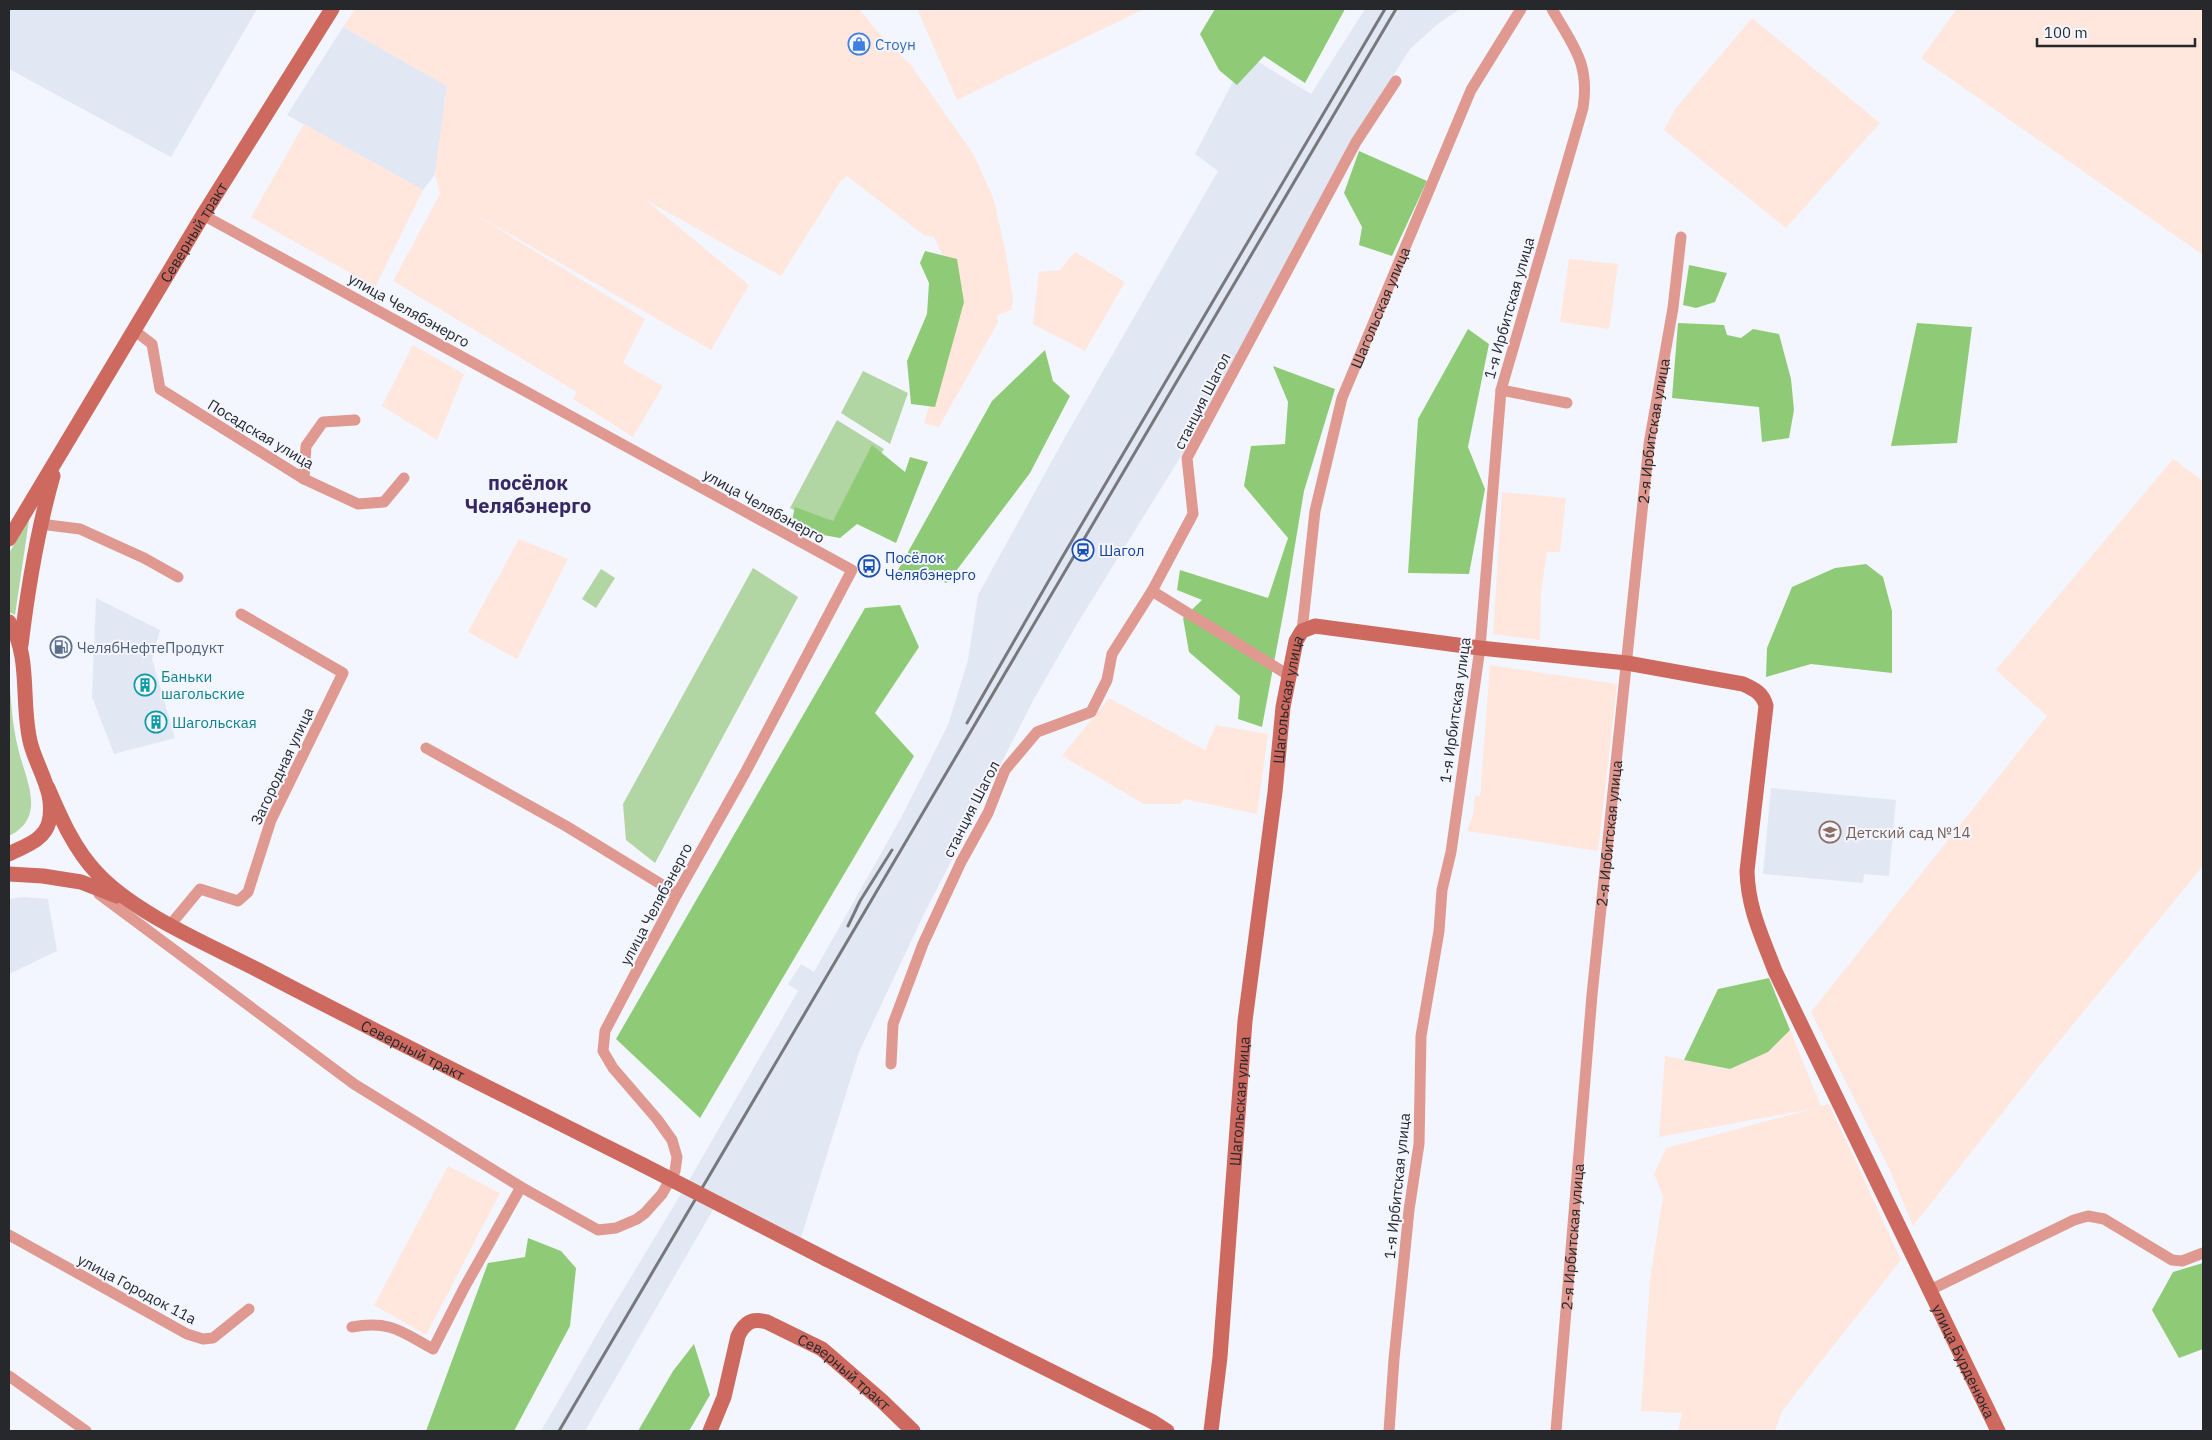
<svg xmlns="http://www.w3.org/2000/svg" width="2212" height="1440" font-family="'IBM Plex Sans',sans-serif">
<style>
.built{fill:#e2e7f4}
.industrial{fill:#ffe7dd}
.green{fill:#b1d5a3}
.forest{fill:#8fcb77}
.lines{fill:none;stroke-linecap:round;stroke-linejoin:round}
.street{stroke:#df9990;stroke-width:11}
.secondary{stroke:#cd695e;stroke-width:15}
.rail{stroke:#76787d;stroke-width:3}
.secondary-bridge{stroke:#cd695e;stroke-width:15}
.labels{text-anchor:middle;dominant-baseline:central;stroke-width:4;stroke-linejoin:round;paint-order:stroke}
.shop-label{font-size:15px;fill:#366cbe;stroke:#f3f6fe;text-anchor:start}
.street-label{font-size:15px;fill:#27282c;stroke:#f3f6fe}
.transit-label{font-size:15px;fill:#164399;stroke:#f3f6fe;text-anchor:start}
.service-label{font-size:15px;fill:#4e5e75;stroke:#f3f6fe;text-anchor:start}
.culture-label{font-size:15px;fill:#0d838f;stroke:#f3f6fe;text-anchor:start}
.education-label{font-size:15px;fill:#785e54;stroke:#f3f6fe;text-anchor:start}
.district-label{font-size:20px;font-weight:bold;fill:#372864;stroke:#f3f6fe}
</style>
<rect width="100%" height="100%" fill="#f3f6fe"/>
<path class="built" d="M9,9h248l-86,148 -162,-88z
M1365,9h95l-21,14 -29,26 -45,71 -166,307 -122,197 -42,73 -113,221 -63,134 -60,192 -81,-43 -133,230h-44l67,-116 79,-131 111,-193 -10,-7 13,-20 13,8 88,-156 46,-91 20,-65 10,-65 86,-156 154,-268 -23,-17 52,-99 64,39z
M343,27l104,59 -12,88 -12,16 -136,-75z
M96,598l64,32 -8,29 23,79 -61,16 -22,-57z
M1771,788l125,12 -7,76 -25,-2 -1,9 -100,-9z
M23,897l25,2 9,52 -48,23v-75z"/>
<path class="industrial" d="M355,9h504l26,31 25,24 64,91 20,45 12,54 7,46 -2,10 -14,5 1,7 -59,105 -15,-4 28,-90 -6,-69 -12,-27 -9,-1 -78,-60 -7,6 -59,94 -135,-76 103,85 -38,65 -243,-140 177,109 -22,44 40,23 -30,51 -60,-38 4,-7 -184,-111 47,-87 -5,-20 12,-88 -104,-59z
M917,9h227l-187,91z
M1957,9h246v246l-282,-197z
M1752,18l128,105 -94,105 -122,-98 12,-22z
M304,124l119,66 -48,97 -124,-70z
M1075,252l50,30 -40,69 -52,-27 6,-52 21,-2z
M1569,259l49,5 -9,65 -49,-7z
M413,345l51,29 -27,66 -55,-34z
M2173,459l30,22v385l-151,184 -139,176 -24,-58 -78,-156 236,-296 -51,-46z
M1502,492l64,6 -6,54h-13l-6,40 -1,48 -47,-6z
M519,539l49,20 -51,100 -49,-27z
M1490,665l127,19 -19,167 -131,-20 6,-16 2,-19h5z
M1109,698l96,52 11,-25 52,9 -11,80 -73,-15 -3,5h-37l-82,-48z
M1790,1030l31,76 8,-2 72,156 -119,151 -7,20h-97l4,-18 -41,-2 9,-131 13,-84 -9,-22 12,-26 146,-39 -153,28 6,-81 65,13 38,-17z
M448,1166l52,27 -74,142 -52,-30z"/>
<path class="green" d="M863,371l45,22 -18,51 -49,-31z
M837,420l47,29 -46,84 -48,-25z
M29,520l-14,95 -6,-3v-59z
M753,568l45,29 -143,266 -29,-23 -3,-36z
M601,569l14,9 -19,30 -14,-9z
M9,675c2,24 3,49 9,73 7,31 30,69 -9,88z"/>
<path class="forest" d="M1215,9h130l-40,74 -41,-27 -27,29 -18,-15 -19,-36z
M1359,151l68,30 -35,75 -33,-11 3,-18 -18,-34z
M925,251l32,8 7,43 -29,105 -24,-3 -4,-43 20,-47 2,-31 -9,-20z
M1689,265l38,8 -12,29 -19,6 -13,-3z
M1678,323l46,2 3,10 14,3 12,-9 26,5 12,45 3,31 -5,28 -27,4 -3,-35 -87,-9z
M1917,323l55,4 -15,116 -66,3z
M1468,329l21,15 -21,103 17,42 -16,85 -61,-1 10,-154z
M1045,350l8,31 17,15 -40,77 -83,110 -49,-13 94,-169z
M1273,366l62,23 -31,102 -17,102 -25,134 -24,-8 2,-23 -51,-44 -6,-34 19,-18 -25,-10 3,-20 88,28 20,-60 -44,-52 7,-40 34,-2 3,-42z
M872,445l33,27 5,-15 18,5 -32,81 -39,-19 -17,14 -50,-9 5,-22 38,14z
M1866,564l17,13 9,34v62l-81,-9 -45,13 1,-29 25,-61 43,-19z
M900,605l19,42 -44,66 39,43 -214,362 -84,-79 249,-431z
M1769,978l21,52 -22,22 -38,17 -46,-9 34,-71z
M528,1238l33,13 15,17 -6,58 -56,105h-88l62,-168 37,-6z
M2203,1263v86l-24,9 -27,-48 21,-38z
M694,1344l16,51 -21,36h-51l35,-60z"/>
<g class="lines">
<g class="street">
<path d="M135,331l17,13 8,45 144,90 54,25 26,-2 20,-24"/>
<path d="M1501,390l66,13"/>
<path d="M304,479l2,-33 17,-24 32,-2"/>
<path d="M40,524l40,5 64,29 34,19"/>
<path d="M1152,591l138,85"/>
<path id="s1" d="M1302,631l13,-120 27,-113 129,-308 50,-81"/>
<path d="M426,748l140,78 111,68"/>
<path d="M99,894l255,190 167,103 77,43 18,-2 21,-9 8,-6 17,-19 13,-23 2,-14 -5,-17 -15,-21 -44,-51 -10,-17 2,-20 72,-137 68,-121 107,-203 -649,-355"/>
<path d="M171,924l29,-35 38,12 10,-9 23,-72 72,-147 -102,-59"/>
<path d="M891,1064l2,-40 30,-80 38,-82 27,-49 17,-43 32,-38 54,-20 16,-32 5,-26 40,-63 41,-77 -6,-56 169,-316 40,-61"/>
<path d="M9,1235l178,99 16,5 10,-1 36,-29"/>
<path d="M1930,1290l144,-70 14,-4 16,3 68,41 10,1 21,-8"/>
<path d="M352,1327c38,-7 50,5 81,22l31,-61 57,-101"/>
<path d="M9,1376l77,55"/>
<path d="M1389,1431l5,-72 15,-149 10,-66 2,-108 18,-105 3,-41 9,-38 29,-204 21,-258 82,-282c7,-45 -10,-62 -31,-99"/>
<path id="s2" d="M1556,1431l36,-436 57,-551 24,-136 8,-71"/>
</g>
<g class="secondary">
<path id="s3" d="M9,539l194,-324 129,-206"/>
<path d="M9,622c23,33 11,84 22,123 7,25 25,49 18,77 -5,19 -25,24 -40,32"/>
<path d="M21,645c7,-58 16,-113 32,-169"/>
<path id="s4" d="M48,788c13,30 26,61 49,85 38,41 111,71 161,97 128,67 257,131 385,195"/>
<path d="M9,874l34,2 38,6 36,14"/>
<path d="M826,1259l327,163 14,9"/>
<path id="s5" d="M710,1431l14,-34 14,-61c7,-14 14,-18 29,-14l55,27 60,52 31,30"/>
<path id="s6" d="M1211,1431l9,-74 25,-336 30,-229 8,-85 13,-66 6,-10 13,-5 165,22 147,15 116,21c11,5 20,9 23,22l-19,165c1,38 15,65 28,100l223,460"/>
</g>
<path class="rail" d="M967,723l96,-167 322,-547
M848,926l12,-25 32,-51
M559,1431l837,-1422"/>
<path class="secondary-bridge" d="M643,1165l183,94"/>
</g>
<defs>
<g id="shop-ring" transform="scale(1.125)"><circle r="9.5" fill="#f3f6fe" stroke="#3f7fe0" stroke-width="1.5"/><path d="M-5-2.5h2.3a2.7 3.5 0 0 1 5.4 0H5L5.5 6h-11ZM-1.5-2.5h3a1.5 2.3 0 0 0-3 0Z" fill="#3f7fe0"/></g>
<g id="station-ring" transform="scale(1.125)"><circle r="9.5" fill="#f3f6fe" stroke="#1a4fb4" stroke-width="1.5"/><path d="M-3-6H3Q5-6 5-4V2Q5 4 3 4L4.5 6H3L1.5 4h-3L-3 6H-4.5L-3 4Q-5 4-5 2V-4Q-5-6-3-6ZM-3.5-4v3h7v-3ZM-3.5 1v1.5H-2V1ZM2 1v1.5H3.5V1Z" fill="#1a4fb4"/></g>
<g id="bus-ring" transform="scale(1.125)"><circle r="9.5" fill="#f3f6fe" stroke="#1a4fb4" stroke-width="1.5"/><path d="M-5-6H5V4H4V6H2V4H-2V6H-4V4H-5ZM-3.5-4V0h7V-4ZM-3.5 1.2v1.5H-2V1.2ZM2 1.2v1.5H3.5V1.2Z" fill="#1a4fb4"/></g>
<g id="fuel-ring" transform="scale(1.125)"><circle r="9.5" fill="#f3f6fe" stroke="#5c6f8a" stroke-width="1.5"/><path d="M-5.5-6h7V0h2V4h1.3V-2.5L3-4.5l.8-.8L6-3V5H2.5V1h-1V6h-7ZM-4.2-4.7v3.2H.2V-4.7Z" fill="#5c6f8a"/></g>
<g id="building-ring" transform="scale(1.125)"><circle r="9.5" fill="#f3f6fe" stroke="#0f9aa8" stroke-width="1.5"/><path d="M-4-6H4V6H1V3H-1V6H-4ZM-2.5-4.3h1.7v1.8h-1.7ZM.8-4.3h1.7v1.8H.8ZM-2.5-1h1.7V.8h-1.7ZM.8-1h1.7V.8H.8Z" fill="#0f9aa8"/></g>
<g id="school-ring" transform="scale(1.125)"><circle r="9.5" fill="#f3f6fe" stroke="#8d6e63" stroke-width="1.5"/><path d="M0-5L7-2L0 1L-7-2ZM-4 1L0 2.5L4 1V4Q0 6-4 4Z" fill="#8d6e63"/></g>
</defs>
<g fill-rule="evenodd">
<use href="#shop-ring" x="859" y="44"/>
<use href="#station-ring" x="1083" y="550"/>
<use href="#bus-ring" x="869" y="566"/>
<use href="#fuel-ring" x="61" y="647"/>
<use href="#building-ring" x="145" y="685"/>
<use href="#building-ring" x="156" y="722"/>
<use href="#school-ring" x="1830" y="832"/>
</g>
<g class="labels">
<g class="shop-label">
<text x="875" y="44">Стоун</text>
</g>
<g class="street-label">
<text stroke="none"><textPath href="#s3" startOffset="358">Северный тракт</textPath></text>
<text stroke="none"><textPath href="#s1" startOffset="335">Шагольская улица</textPath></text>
<text transform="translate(1509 308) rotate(-74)">1-я Ирбитская улица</text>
<text transform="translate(409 310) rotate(29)">улица Челябэнерго</text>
<text transform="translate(1202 401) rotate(-63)">станция Шагол</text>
<text stroke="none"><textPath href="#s2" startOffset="1005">2-я Ирбитская улица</textPath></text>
<text transform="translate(261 434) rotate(31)">Посадская улица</text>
<text transform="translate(764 506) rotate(29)">улица Челябэнерго</text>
<text stroke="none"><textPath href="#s6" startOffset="736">Шагольская улица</textPath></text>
<text transform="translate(1455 710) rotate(-82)">1-я Ирбитская улица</text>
<text transform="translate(282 766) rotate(-65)">Загородная улица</text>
<text transform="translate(971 809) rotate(-63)">станция Шагол</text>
<text stroke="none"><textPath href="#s2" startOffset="600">2-я Ирбитская улица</textPath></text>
<text transform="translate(656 904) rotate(-62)">улица Челябэнерго</text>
<text stroke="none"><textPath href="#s4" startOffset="462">Северный тракт</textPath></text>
<text stroke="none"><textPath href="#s6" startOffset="331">Шагольская улица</textPath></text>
<text transform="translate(1397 1186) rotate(-84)">1-я Ирбитская улица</text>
<text stroke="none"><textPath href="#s2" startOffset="195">2-я Ирбитская улица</textPath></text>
<text transform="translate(137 1289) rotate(28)">улица Городок 11а</text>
<text stroke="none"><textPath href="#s6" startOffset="1990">улица Бурденюка</textPath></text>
<text stroke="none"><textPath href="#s5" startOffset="228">Северный тракт</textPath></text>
</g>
<g class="transit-label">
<text x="1099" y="550">Шагол</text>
<text x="885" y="557">Посёлок<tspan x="885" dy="17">Челябэнерго</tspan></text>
</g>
<g class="service-label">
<text x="77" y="647">ЧелябНефтеПродукт</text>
</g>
<g class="culture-label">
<text x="161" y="676">Баньки<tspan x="161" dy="17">шагольские</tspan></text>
<text x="172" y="722">Шагольская</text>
</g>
<g class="education-label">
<text x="1846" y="832">Детский сад №14</text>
</g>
<g class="district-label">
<text x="528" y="482">посёлок<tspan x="528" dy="23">Челябэнерго</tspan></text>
</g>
</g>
<rect width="2212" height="1440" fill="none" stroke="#27282c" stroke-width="20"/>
<path d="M2037 38v8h158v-8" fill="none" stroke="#27282c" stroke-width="2.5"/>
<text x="2044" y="38" font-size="15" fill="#27282c" stroke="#f3f6fe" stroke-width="4" paint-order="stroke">100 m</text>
</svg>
